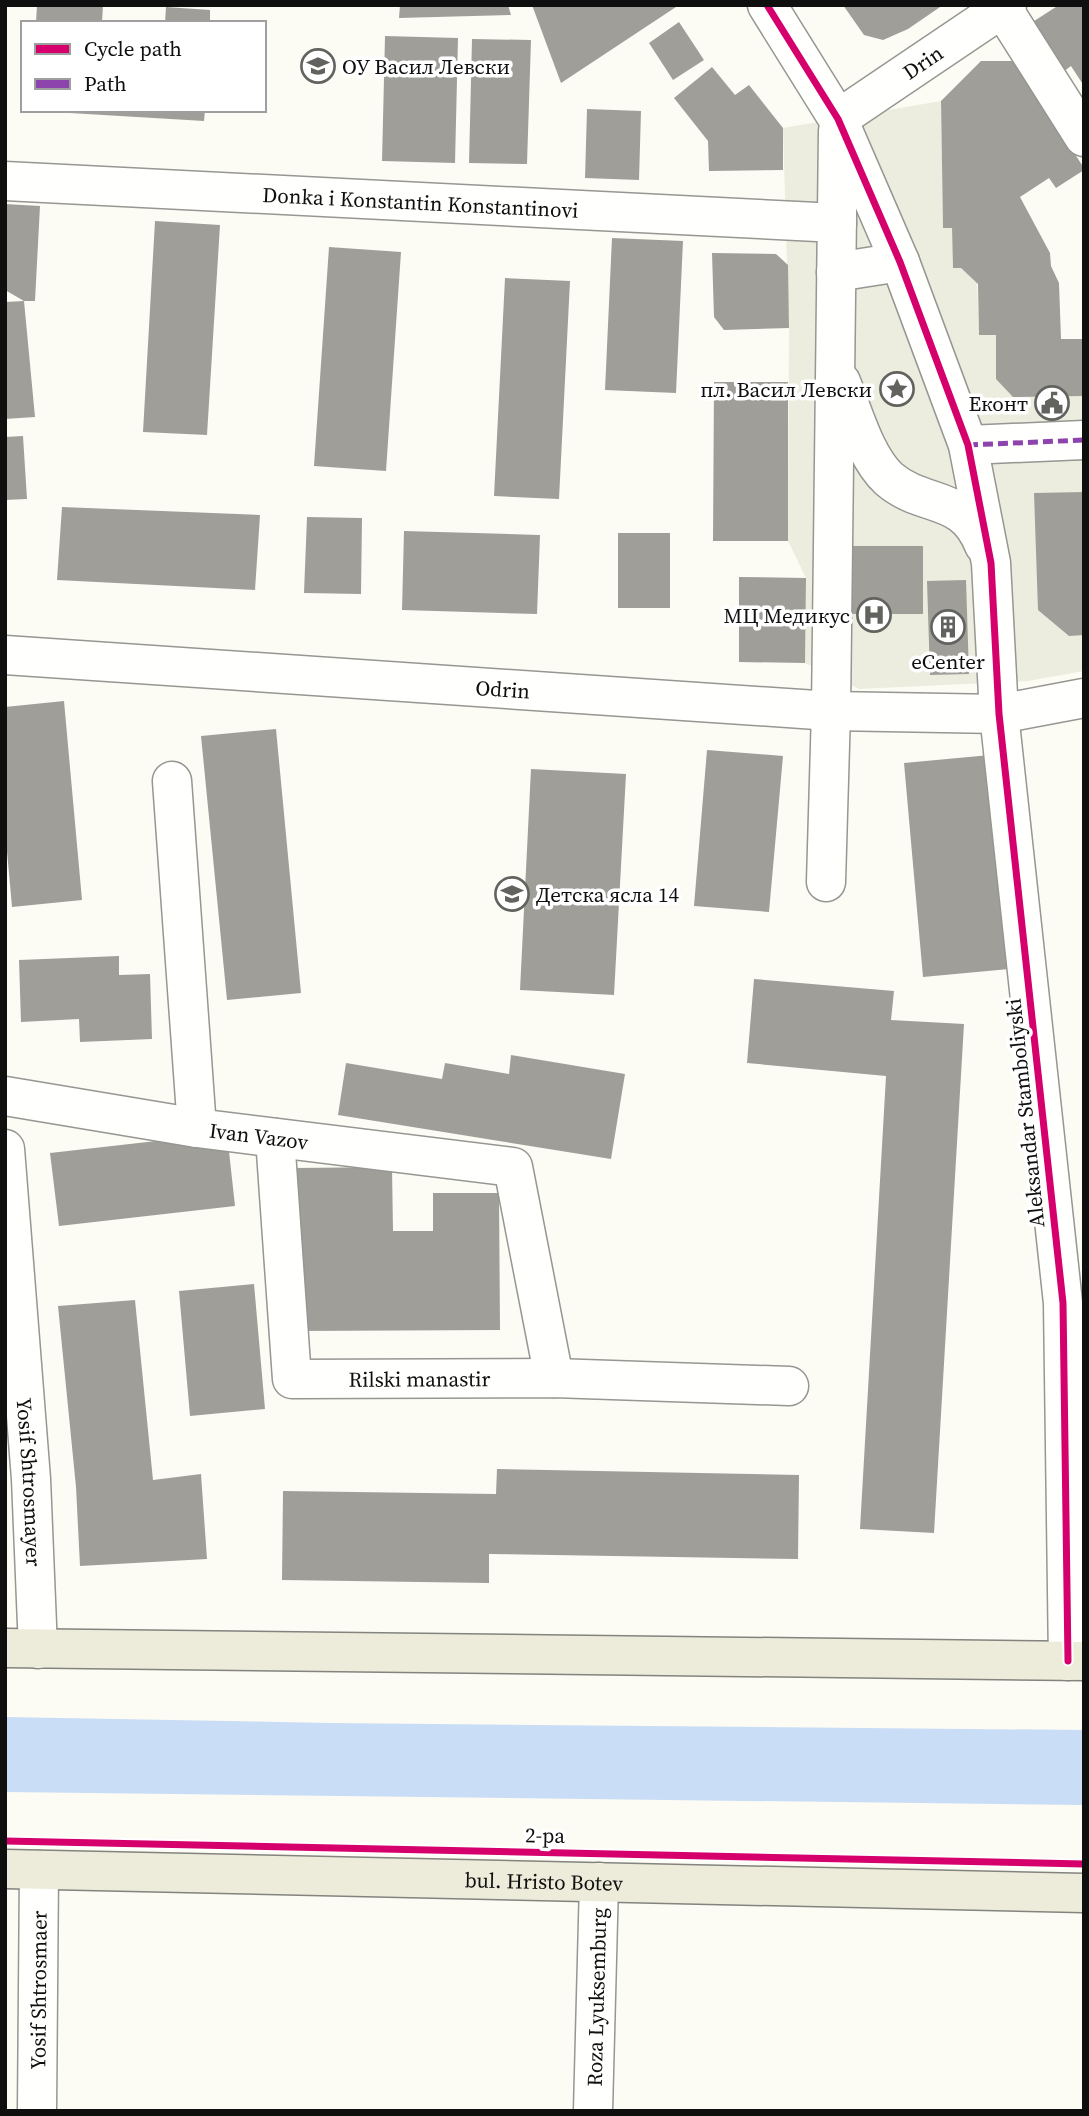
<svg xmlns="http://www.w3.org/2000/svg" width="1089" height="2116" font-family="'Source Serif 4',serif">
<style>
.plaza{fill:#ececdf}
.water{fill:#caddf6}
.building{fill:#a09e99}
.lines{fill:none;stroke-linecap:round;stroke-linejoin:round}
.minor-casing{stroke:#969692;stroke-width:41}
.major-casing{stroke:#83837f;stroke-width:41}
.minor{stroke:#fffffd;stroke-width:38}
.major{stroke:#edecda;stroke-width:38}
.quiet{stroke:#8e44ad;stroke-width:5;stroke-dasharray:10 5;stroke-linecap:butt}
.cycleway-casing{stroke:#fff;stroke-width:11}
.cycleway{stroke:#d6006c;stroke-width:7}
.labels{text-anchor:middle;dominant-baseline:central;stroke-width:7;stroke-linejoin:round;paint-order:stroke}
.street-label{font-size:21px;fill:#0f0f0f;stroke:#fff}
.poi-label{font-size:21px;fill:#0f0f0f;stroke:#fff;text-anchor:end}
</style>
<rect width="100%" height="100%" fill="#fcfcf4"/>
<path class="plaza" d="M941,101l2,127h9l1,40h8l16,14 2,53h17v44l88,17v275l-56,10 -169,8 -54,-26 1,-85 -18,-37 1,-213 -6,-200z"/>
<path class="water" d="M5,1717l327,6 752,7v75l-1079,-13z"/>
<path class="building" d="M37,5h66l-1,18h-66z
M400,5h108l3,10 -112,3z
M532,5h147l-118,78z
M843,5h100l-35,24 -25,11 -19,-5z
M1059,5h25v81l-13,-20 -8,6 -32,-49z
M166,7l44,3v13h-45z
M679,22l25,38 -31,20 -24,-37z
M385,36l73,2 -3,125 -73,-2z
M472,39l59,1 -4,124 -58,-1z
M981,61h33l70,107v2l-28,18 -7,-10 -29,19 30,56 1,13 8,17 2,56h23v57l-71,1 -17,-18v-44h-17l-1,-51 -17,-16h-8l-1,-40h-9l-2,-127z
M712,67l23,28 14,-10 34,43v42l-74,1 -1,-30 -34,-43z
M587,109l54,2 -2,69 -54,-2z
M53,110h152l-1,11 -151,-9z
M5,204l35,2 -5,95h-11l11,116 -30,2v-117l19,-1 -19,-11z
M155,221l65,4 -13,210 -64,-3z
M612,238l71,3 -7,152 -71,-3z
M329,247l72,5 -15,219 -72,-5z
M712,253l64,1 12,11 1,63 -65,2 -10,-13z
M505,278l65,3 -11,218 -65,-3z
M714,382h74v159h-75z
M23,436l4,63 -22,1v-63z
M1084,492v143l-15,1 -31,-26 -4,-117z
M62,507l198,8 -5,75 -198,-10z
M307,517l55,1 -1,76 -57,-1z
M404,531l136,4 -3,79 -135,-4z
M618,533h52v75h-52z
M843,546h80v68h-80z
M739,577l67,1 -1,85 -66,-1z
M966,580l3,94 -39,1 -3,-94z
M64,701l18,199 -70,7 -7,-78v-122z
M276,729l25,264 -74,7 -26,-264z
M707,750l76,6 -14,156 -75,-6z
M990,755l19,214 -86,8 -19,-214z
M531,769l95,5 -12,221 -94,-5z
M119,956v19l31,-1 2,65 -72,3 -1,-23 -58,3 -2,-62z
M754,979l140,12 -3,29 73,4 -30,509 -74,-4 26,-453 -139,-13z
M511,1055l114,19 -14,85 -273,-44 8,-52 96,16 3,-16 64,11z
M227,1133l8,73 -176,20 -9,-73z
M392,1167l1,64h40v-38h66l1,137 -205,1 -1,-163z
M254,1284l11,125 -75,7 -11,-125z
M135,1300l18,180 48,-6 6,85 -127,7 -4,-79 -18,-181z
M497,1469l302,6 -1,84 -309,-5v29l-207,-3 1,-89 213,3z"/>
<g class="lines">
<g class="minor-casing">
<g id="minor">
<path d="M767,5l71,114 62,143 68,183 23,118 8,151 64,589 5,358"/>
<path d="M1003,9l81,128"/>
<path id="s1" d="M838,119l169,-114"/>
<path id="s2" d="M5,181l832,42"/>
<path d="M836,272l64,-10"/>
<path d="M841,382c12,29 24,75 48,97 35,30 75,14 95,66"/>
<path d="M968,445l116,-5"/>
<path id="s3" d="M5,655l826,56 168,3 85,-16"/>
<path d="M172,781l25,347"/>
<path d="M826,882l5,-171 7,-580"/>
<path id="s4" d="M5,1096l192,32 316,39 41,211"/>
<path id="s5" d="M275,1138l17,241 262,-1 235,8"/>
<path id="s6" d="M5,1149l26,330 7,170"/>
<path id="s7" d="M37,2111l2,-241"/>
<path id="s8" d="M593,2111l6,-229"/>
</g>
</g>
<g class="major-casing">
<g id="major">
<path d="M5,1648l1079,13"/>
<path id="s9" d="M5,1869l1079,24"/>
</g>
</g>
<use href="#minor" class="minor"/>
<use href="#major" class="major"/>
<path class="quiet" d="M968,445l116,-5"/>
<g class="cycleway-casing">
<path id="cycleway" d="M767,5l71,114 62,143 68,183 23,118 8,151 64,589 5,358
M5,1841l1079,23"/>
</g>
<use href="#cycleway" class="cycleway"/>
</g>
<defs>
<g id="school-ring" transform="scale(1.75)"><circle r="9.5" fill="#fff" stroke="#62625f" stroke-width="1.5"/><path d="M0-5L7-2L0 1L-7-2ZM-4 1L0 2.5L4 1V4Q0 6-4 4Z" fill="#62625f"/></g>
<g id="sight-ring" transform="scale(1.75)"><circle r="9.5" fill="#fff" stroke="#62625f" stroke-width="1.5"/><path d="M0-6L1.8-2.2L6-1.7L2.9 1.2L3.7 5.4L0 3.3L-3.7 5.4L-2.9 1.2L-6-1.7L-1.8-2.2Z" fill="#62625f"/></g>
<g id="civic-ring" transform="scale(1.75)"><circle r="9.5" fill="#fff" stroke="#62625f" stroke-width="1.5"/><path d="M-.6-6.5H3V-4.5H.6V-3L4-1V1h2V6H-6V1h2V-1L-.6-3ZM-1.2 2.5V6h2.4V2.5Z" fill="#62625f"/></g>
<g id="hospital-ring" transform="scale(1.75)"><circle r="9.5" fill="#fff" stroke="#62625f" stroke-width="1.5"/><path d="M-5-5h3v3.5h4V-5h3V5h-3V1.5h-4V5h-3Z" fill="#62625f"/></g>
<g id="building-ring" transform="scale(1.75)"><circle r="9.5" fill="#fff" stroke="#62625f" stroke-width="1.5"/><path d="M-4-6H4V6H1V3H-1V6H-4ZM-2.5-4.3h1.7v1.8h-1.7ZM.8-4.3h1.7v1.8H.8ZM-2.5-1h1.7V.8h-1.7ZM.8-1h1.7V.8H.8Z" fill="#62625f"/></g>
</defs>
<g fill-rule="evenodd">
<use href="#school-ring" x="318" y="66"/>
<use href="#sight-ring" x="897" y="389"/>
<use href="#civic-ring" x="1052" y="403"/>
<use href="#hospital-ring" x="874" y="615"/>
<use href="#building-ring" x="948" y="627"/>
<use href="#school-ring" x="512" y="894"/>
</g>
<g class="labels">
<g class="street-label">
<text stroke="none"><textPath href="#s1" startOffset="102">Drin</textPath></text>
<text stroke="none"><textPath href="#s2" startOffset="416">Donka i Konstantin Konstantinovi</textPath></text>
<text stroke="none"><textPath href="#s3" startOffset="499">Odrin</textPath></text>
<text transform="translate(1025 1113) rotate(-96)">Aleksandar Stamboliyski</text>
<text stroke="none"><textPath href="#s4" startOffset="257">Ivan Vazov</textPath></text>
<text stroke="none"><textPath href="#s5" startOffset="369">Rilski manastir</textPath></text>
<text stroke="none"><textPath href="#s6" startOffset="334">Yosif Shtrosmayer</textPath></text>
<text transform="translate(545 1835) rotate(1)">2-ра</text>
<text stroke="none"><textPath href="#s9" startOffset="539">bul. Hristo Botev</textPath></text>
<text stroke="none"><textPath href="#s7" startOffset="121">Yosif Shtrosmaer</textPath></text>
<text stroke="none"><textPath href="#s8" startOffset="114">Roza Lyuksemburg</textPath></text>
</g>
<g class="poi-label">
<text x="342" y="66" text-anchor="start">ОУ Васил Левски</text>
<text x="872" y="389">пл. Васил Левски</text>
<text x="1028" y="403">Еконт</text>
<text x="850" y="615">МЦ Медикус</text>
<text x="948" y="661" text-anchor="middle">eCenter</text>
<text x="536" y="894" text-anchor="start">Детска ясла 14</text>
</g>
</g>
<rect width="1089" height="2116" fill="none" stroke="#0f0f0f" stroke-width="14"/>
<rect x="21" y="21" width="245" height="91" fill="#ffffff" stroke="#9f9f9f" stroke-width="2"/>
<rect x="35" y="44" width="35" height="10" fill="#d6006c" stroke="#9f9f9f" stroke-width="2"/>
<text x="84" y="56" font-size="21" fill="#0f0f0f">Cycle path</text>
<rect x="35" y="79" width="35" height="10" fill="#8e44ad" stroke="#9f9f9f" stroke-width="2"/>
<text x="84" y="91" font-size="21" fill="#0f0f0f">Path</text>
</svg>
